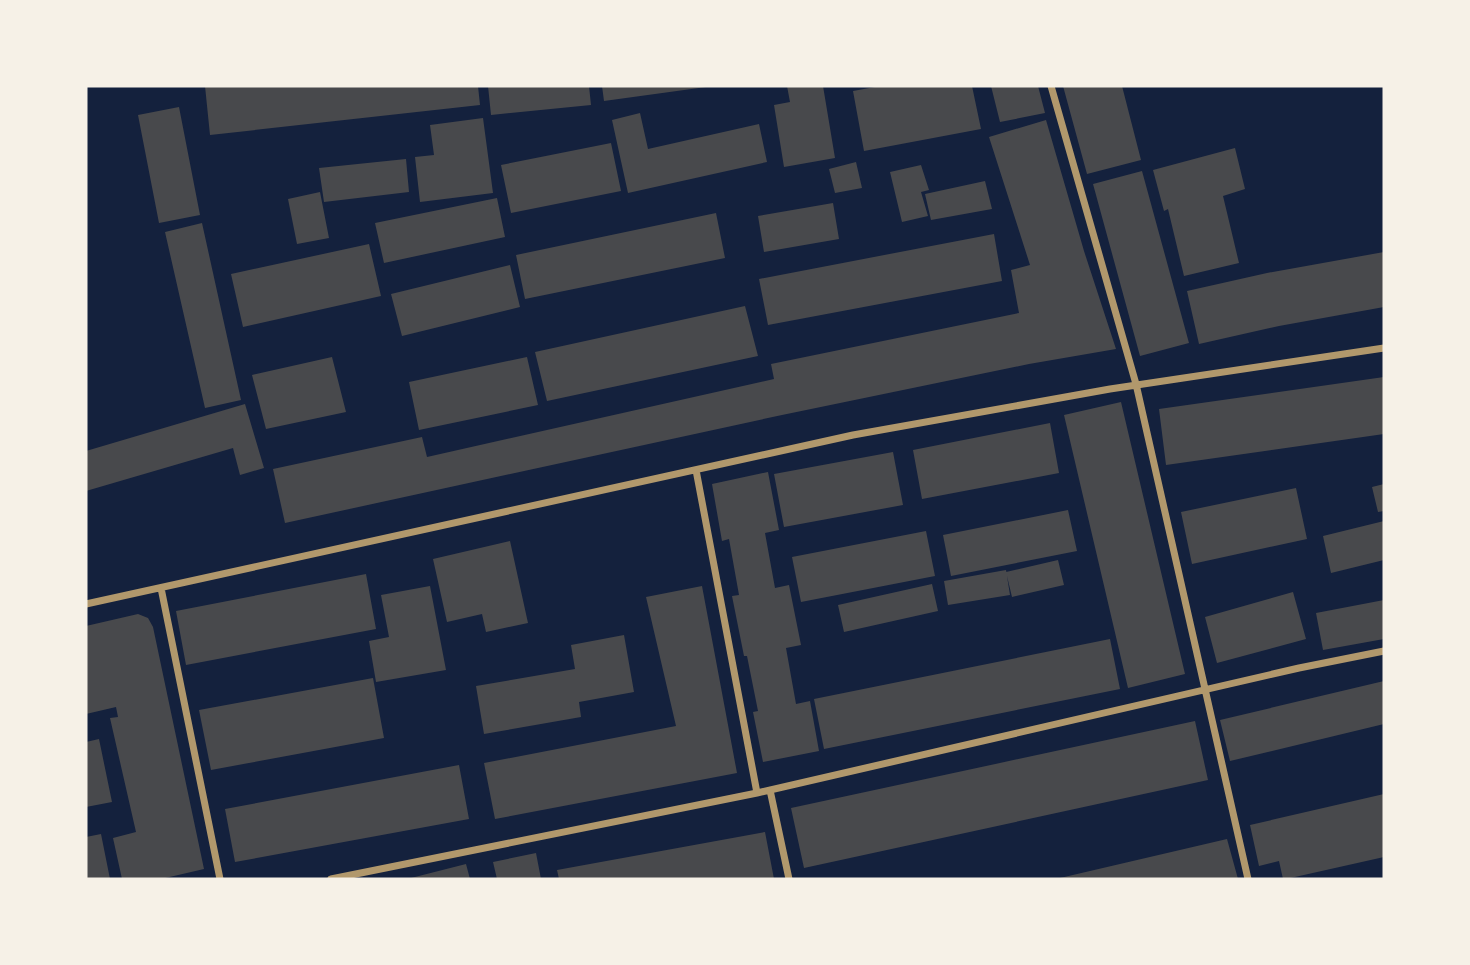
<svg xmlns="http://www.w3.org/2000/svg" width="1470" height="965" font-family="Literata,serif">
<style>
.building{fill:#48494c}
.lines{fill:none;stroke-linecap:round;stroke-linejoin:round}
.minor{stroke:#b1986c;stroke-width:7}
</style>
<rect width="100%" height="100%" fill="#14213d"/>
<path class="building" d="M205,86h273l2,19 -270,30z
M488,86h101l2,19 -100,10z
M602,86h104v1l-102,14z
M787,86h36l12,72 -51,9 -10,-62 16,-3z
M880,86h92l9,43 -117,22 -11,-60z
M991,86h47l7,27 -45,9z
M1063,86h59l19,74 -54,14z
M179,107l21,108 -41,8 -21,-108z
M640,113l8,36 111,-25 8,38 -139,31 -16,-73z
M483,118l10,75 -73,9 -5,-45 19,-2 -4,-30z
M1046,120l38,131 32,98 -87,15 -247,51 -497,108 -12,-54 149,-32 5,20 347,-78 -3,-15 248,-51 -8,-43 19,-5 -41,-128z
M611,143l10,48 -110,22 -10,-48z
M1235,148l10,41 -22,7 16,67 -55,13 -16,-67 -4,2 -11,-41z
M406,159l3,33 -85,10 -5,-34z
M856,162l6,26 -27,5 -6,-24z
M921,165l8,25 -8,2 7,24 -26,6 -12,-50z
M1142,171l47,172 -49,13 -47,-172z
M985,181l7,28 -61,11 -6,-26z
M320,192l9,46 -32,6 -9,-45z
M497,198l8,39 -121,26 -9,-40z
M833,203l6,36 -75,13 -6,-36z
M716,213l9,45 -200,41 -9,-44z
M202,223l39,177 -36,8 -40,-176z
M994,234l8,47 -234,44 -9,-46z
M369,244l12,52 -138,31 -12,-53z
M1384,252v55l-105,19 -80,18 -12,-53 80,-18z
M510,265l10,42 -118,29 -11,-42z
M745,306l13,50 -211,45 -12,-49z
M332,357l14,55 -80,17 -14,-54z
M527,357l11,48 -119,25 -10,-48z
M1384,377v57l-218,31 -7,-56z
M1121,402l64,272 -57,14 -64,-273z
M245,404l19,64 -24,7 -7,-27 -147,43v-40z
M1050,423l9,50 -137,26 -9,-49z
M893,452l10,53 -119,22 -10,-53z
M768,472l11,58 -14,3 10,55 14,-3 12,60 -15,3 10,56 14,-3 9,50 -56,11 -10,-50 5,-1 -11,-55h-3l-12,-60 7,-1 -10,-56 -7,2 -10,-57z
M1384,484v27l-6,1 -6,-25z
M1296,488l11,51 -115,25 -11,-52z
M1068,510l9,41 -126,25 -8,-41z
M1384,521v39l-53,13 -8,-37z
M926,531l9,45 -134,26 -9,-45z
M510,541l18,82 -42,9 -4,-18 -35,8 -14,-63z
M1058,560l6,25 -52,12 -6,-25z
M1006,570l4,25 -62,10 -4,-24z
M366,574l10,55 -190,36 -10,-54z
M932,584l6,27 -94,21 -6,-27z
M430,586l16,84 -70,12 -7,-41 20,-4 -8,-42z
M702,586l35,187 -242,46 -11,-56 192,-37 -30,-129z
M1293,592l13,47 -89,24 -12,-46z
M1384,600v39l-61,11 -7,-37z
M138,614l10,4 5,9 51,242 -43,10h-39l-9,-41 23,-6 -26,-114 8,-1 -2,-10 -30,7v-88z
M624,635l10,57 -55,10 2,15 -97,17 -8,-48 99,-17 -4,-24z
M1110,639l10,50 -296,60 -10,-50z
M373,678l11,60 -173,32 -12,-60z
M1384,681v43l-154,37 -10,-41z
M1195,721l13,59 -404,88 -13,-60z
M99,739l13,63 -26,5v-65z
M459,765l10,54 -234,43 -10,-53z
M1384,794v63l-98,22h-3l-4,-18 -20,5 -9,-41z
M765,832l9,47h-215l-2,-9z
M101,834l9,45h-24v-42z
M1227,839l11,40h-178v-1z
M536,853l5,26h-44l-4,-17z
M466,864l4,15h-59v-1z"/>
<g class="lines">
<path class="minor" d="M1051,86l85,298 112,495
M696,470l61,323
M161,588l59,291
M86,604l767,-169 257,-46 274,-41
M770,790l19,89
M331,879l426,-86 542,-125 85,-17"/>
</g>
<rect width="1470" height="965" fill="none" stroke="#f6f1e7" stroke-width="175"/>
</svg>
